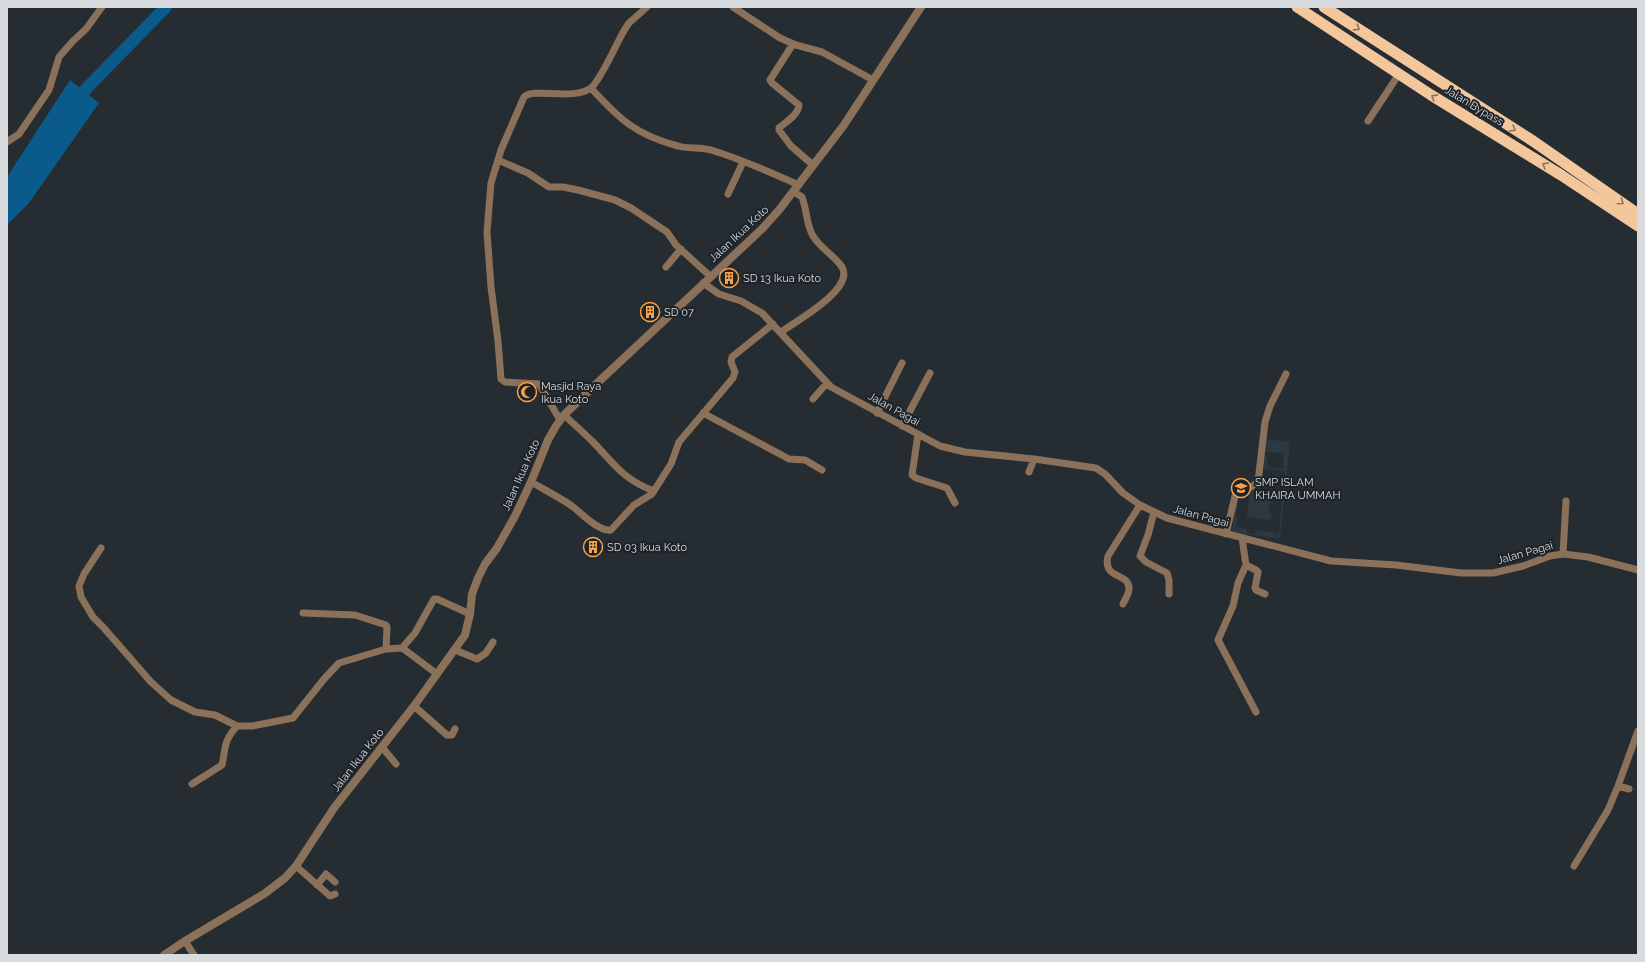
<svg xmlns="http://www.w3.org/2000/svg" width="1645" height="962" font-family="Raleway,sans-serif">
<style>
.built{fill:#2d3942;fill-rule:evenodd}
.water{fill:#0a5b8b}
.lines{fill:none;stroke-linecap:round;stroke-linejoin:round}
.river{stroke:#0a5b8b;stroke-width:12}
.minor{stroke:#8b7159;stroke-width:7}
.tertiary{stroke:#8b7159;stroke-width:8}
.trunk{stroke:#f4c69c;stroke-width:11}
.oneway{stroke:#887462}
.labels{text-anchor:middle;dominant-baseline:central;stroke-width:4;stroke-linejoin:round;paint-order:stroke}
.street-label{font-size:11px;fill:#d8dcdf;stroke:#1d2328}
.poi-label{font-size:11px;fill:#d8dcdf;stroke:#1d2328;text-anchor:start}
</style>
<rect width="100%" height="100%" fill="#262d32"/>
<path class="built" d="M1264,439l26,3 -10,96 -48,-5 5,-46 21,2zM1264,452l20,1 -1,16 -13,-1v-2l-3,-1v-10h-3zM1262,469l11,1 -2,22 -12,-2zM1274,470l11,1 -6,62 -24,-3v4l-8,-1v-4l-11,-2 1,-10 -1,-1 3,-27 11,1 -3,27 24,3 1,-7 -3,-1z"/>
<path class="water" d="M70,80l29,23 -70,100 -22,22v-48z"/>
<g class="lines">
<path class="river" d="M75,104l7,-11 84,-86"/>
<path class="minor" d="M733,7l47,31 16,7 26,7 51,28
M793,44l-23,36 2,3 27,22c0,9 -13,17 -20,23v2l12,16 22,19
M591,88c28,31 45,47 87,58 10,3 22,1 33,4 30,9 59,22 88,35
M1368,121l31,-47
M7,142l12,-8 30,-44 10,-33 14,-16 13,-12 16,-22
M498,160l30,13 21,14h14l15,3 37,10 16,8 36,24 9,13 34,31
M728,194l15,-32
M666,267l15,-18
M703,283l16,11 22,7 21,12 69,74 109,59 25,6 69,7 62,9 9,6 18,19 17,12 27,13 164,43 65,4 65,8h32l30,-7 27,-10 13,-2 25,3 50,13
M781,332c15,-11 74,-43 61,-65 -7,-11 -22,-19 -29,-31 -7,-12 -6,-26 -11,-39l-8,-5
M813,399l14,-16
M703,413l86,46 16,1 17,10
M877,413l25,-50
M564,415c10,9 20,18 30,28 21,22 30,37 60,48
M560,420l-21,-36 -34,-2 -4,-3 -3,-38 -7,-54 -4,-55 4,-49 10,-33 23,-53c10,-10 49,4 67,-9 10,-8 26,-46 34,-59l4,-6 18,-16
M902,426l28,-53
M918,434l-6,41 4,3 31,10 8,15
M1029,472l5,-13
M531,482c14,8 28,15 41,24 9,7 27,26 39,24l23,-25 18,-11 19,-30 8,-22 54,-64 2,-6 -4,-10 1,-5 41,-33
M1154,512l-6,23 -8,21 6,6 21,11 2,7v14
M1226,534l11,-46 3,-1h11l7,-5 7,-60 5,-16 16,-32
M1242,538l4,27 10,5 2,2 -3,16 1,2 9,4
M101,548l-17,26 -5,12 2,11 12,20 10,10 48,55 20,18 24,12 20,3 22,11h15l41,-8 31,-39 15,-16 47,-14 16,-1 3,2 32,24
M1563,554l3,-53
M1246,565l-8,18 -5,23 -15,34 38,72
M1123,604c2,-5 6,-10 6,-15 1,-17 -27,-9 -21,-33l32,-51
M303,613l52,2 31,10 1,2 -1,22
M402,648l13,-15 19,-34h3l33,15
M455,650l22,9 9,-6 7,-11
M414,706l33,29h5l3,-6
M382,747l14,17
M192,784l30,-19c4,-18 1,-23 15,-39
M1618,786l11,3
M296,866l34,30 5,-2
M1574,866l34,-56 10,-24 20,-55
M317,885l9,-11 9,8
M185,941l9,14"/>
<path class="tertiary" d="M164,955l21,-14 79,-47 21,-16 11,-12 38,-58 80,-102 51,-71 5,-21 2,-20 6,-16 7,-14 12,-16 18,-32 16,-34 17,-42 8,-14 8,-11 29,-28 169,-158 17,-19 65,-85 77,-118"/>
<path class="trunk" d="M1297,7l134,88 130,80 77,51
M1324,7l209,134 105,73"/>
</g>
<defs><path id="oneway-chevron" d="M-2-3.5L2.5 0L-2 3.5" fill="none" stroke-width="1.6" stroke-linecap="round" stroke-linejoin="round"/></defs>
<g class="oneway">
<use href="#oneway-chevron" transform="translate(1357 28) rotate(33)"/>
<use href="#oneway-chevron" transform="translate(1434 97) rotate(-148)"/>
<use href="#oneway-chevron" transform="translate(1513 129) rotate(30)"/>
<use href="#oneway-chevron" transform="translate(1545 165) rotate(-149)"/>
<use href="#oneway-chevron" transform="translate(1621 202) rotate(35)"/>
</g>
<defs>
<g id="building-ring" transform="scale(1)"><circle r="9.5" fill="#1d2328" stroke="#f7a148" stroke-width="1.5"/><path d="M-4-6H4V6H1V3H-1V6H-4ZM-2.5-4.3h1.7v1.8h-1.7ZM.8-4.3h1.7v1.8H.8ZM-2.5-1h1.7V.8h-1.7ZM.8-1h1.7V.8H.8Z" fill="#f7a148"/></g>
<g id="mosque-ring" transform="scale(1)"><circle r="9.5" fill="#1d2328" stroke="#f7a148" stroke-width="1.5"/><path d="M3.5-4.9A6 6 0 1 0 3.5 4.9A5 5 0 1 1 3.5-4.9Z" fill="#f7a148"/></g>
<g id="school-ring" transform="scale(1)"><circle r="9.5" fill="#1d2328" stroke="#f7a148" stroke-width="1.5"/><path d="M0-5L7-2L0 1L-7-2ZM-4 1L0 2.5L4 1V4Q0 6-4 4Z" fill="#f7a148"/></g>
</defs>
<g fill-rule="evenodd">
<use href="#building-ring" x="729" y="278"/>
<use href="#building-ring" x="650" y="312"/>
<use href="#mosque-ring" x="527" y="392"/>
<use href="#school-ring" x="1241" y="488"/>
<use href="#building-ring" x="593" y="547"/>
</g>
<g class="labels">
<g class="street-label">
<text transform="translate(1474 106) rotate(31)">Jalan Bypass</text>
<text transform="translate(739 234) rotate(-43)">Jalan Ikua Koto</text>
<text transform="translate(894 409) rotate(29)">Jalan Pagai</text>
<text transform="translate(521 475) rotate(-66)">Jalan Ikua Koto</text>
<text transform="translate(1201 516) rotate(15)">Jalan Pagai</text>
<text transform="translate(1525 553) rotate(-16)">Jalan Pagai</text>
<text transform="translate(358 760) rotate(-52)">Jalan Ikua Koto</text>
</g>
<g class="poi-label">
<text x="743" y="278">SD 13 Ikua Koto</text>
<text x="664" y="312">SD 07</text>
<text x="541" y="386">Masjid Raya<tspan x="541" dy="13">Ikua Koto</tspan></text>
<text x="1255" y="482">SMP ISLAM<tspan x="1255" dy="13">KHAIRA UMMAH</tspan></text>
<text x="607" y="547">SD 03 Ikua Koto</text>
</g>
</g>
<rect width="1645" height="962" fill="none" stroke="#d8dcdf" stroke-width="16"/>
</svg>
